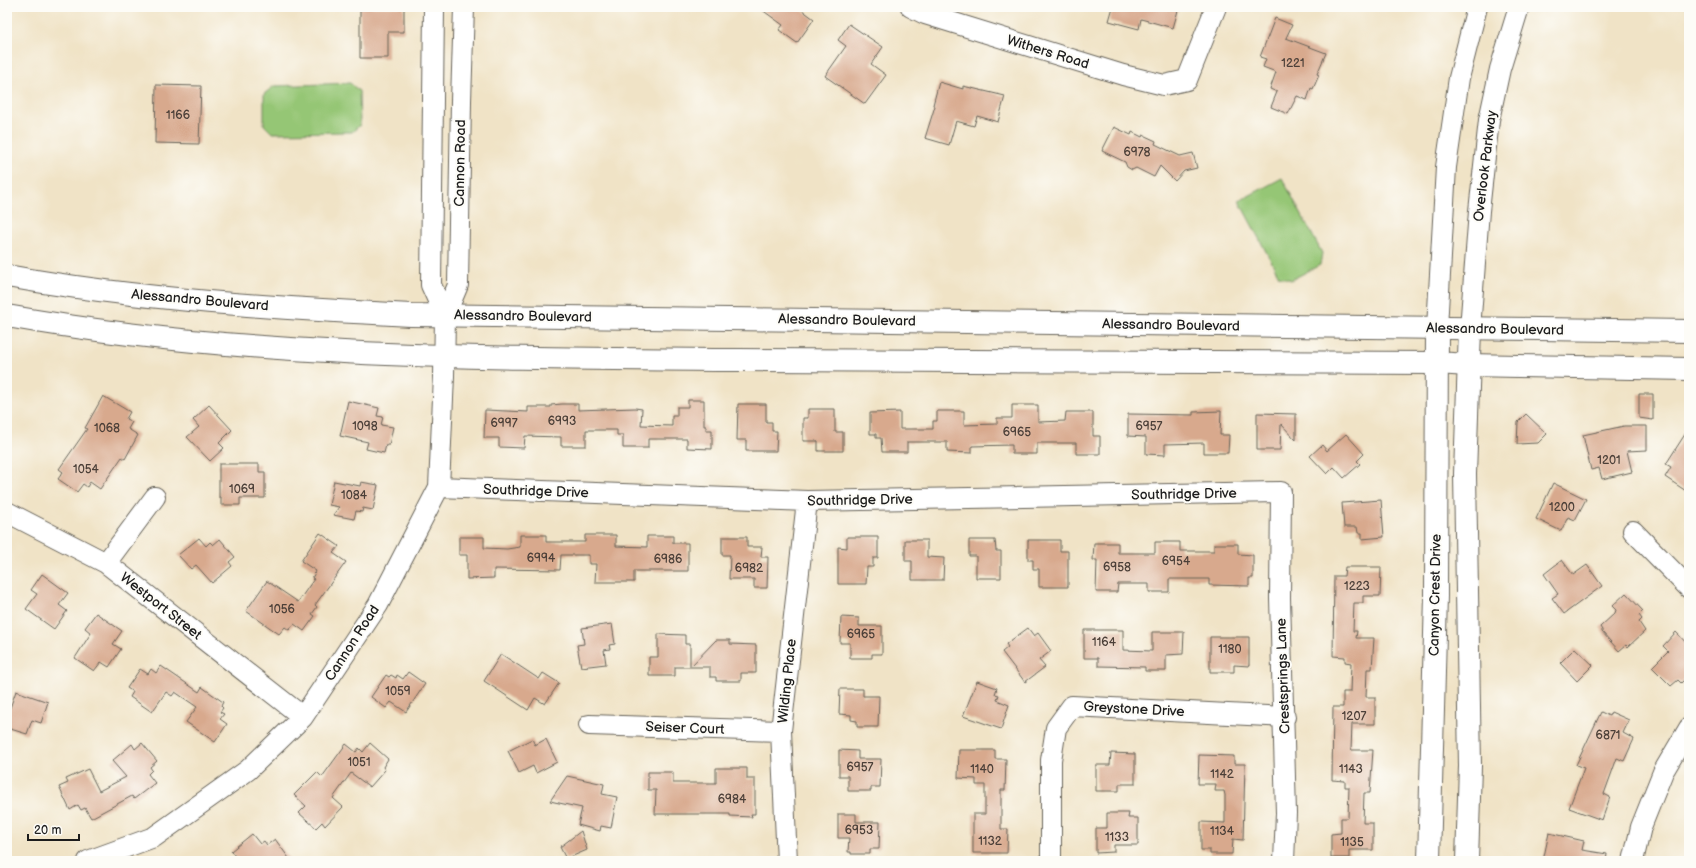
<svg xmlns="http://www.w3.org/2000/svg" width="1696" height="868" font-family="'Balsamiq Sans',sans-serif">
<style>
.green{fill:#95c675;stroke:#587148}
.building{fill:#d8a98d}
.lines{fill:none;stroke-linecap:round;stroke-linejoin:round}
.street-casing{stroke:#666258;stroke-width:22}
.secondary-casing{stroke:#666258;stroke-width:24}
.primary-casing{stroke:#666258;stroke-width:24}
.street{stroke:#fff;stroke-width:20}
.secondary{stroke:#fff;stroke-width:22}
.primary{stroke:#fff;stroke-width:22}
.labels{text-anchor:middle;dominant-baseline:central;stroke-width:4;stroke-linejoin:round;paint-order:stroke}
.number-label{font-size:12px;fill:#4b3f38}
.street-label{font-size:14px;fill:#1c1c1c;stroke:#fdfcf7}
</style>
<rect width="100%" height="100%" fill="#fdfcf7"/>
<filter id="ink" filterUnits="userSpaceOnUse"><feTurbulence type="fractalNoise" baseFrequency=".025" numOctaves="2"/><feDisplacementMap in="SourceGraphic" scale="8" xChannelSelector="R" yChannelSelector="G"/><feConvolveMatrix kernelMatrix="1 2 1 2 8 2 1 2 1" color-interpolation-filters="sRGB"/></filter>
<filter id="wash" filterUnits="userSpaceOnUse"><feTurbulence type="fractalNoise" baseFrequency=".012" numOctaves="4" result="noise"/><feDisplacementMap in="SourceGraphic" scale="16" xChannelSelector="R" yChannelSelector="G"/><feGaussianBlur stdDeviation="0.9" result="paint"/><feColorMatrix in="noise" values="0 0 0 0 0 0 0 0 0 0 0 0 0 0 0 0 0 1.4 0 .05"/><feComposite in="paint" operator="in"/></filter>
<g filter="url(#wash)">
<rect width="100%" height="100%" fill="#f0e3c6"/>
<path class="green" d="M350,83l9,8 1,34 -8,7 -80,1 -8,-8v-31l10,-8z
M1282,178l40,75 -2,12 -29,15 -12,-4 -40,-75z"/>
<g id="blocks">
<path class="building" d="M360,7h44v25h-16v26h-28z
M758,7h40l16,12 -17,24 -18,-13 4,-5z
M1113,7h66l-6,21 -32,-9 -2,10 -30,-8z
M1275,18l17,7 -6,13 40,15 -9,21 2,1 -6,14 -2,-1 -4,12 -10,-4 -9,18 -17,-7 6,-15 -7,-3 6,-17 -13,-5 3,-8 -6,-2z
M849,24l34,23 -12,17 15,11 -21,29 -40,-28 21,-30 -8,-6z
M939,82l24,7v-3l42,10 -7,26 -21,-6 -3,10 -18,-5 -7,24 -24,-7 10,-32 -2,-1z
M156,85l45,1 -2,58 -44,-1z
M1114,127l17,8 1,-3 10,5 1,-2 13,6 -1,3 25,12 13,-3 4,15 -13,3 -9,10 -15,-15 -6,11 -18,-9 -4,2 -5,-3 -2,-5 -23,-11z
M1639,394h14v26l-14,-2z
M103,396l27,16 -4,7 6,3 -4,7 10,6 -13,24 -3,-2 -22,32 -10,-7 -3,5 -4,-3 -6,8 -19,-13 5,-7 -4,-3 28,-40 -2,-1z
M688,400h16v26h2v4h6v19l-25,-1v-9h-39v9h-25v-13h-6v-5h-31v16h-25v-9l-36,-1 -1,12 -25,-1v-9h-15l1,-28 43,2v-5h23v-2l11,-1h16v6l57,-2 7,1 -1,16 31,1v-10h5v-9h11z
M348,401l31,7 -2,8 6,1 -2,8 12,2 -4,18h-3l-2,8 -18,-4 2,-7 -28,-6z
M738,404h28v18h6v9h5l-1,20h-30v-11h-9z
M209,405l23,25 -13,13 5,5 -14,13 -23,-24 12,-10 -6,-7z
M1012,405h26v17l27,-1 1,-9h27v24h7v18h-24v-11h-39v11h-25v-9l-40,1v7l-25,-1v-10h-40v10h-25l-1,-14h-5v-4h-6v-21l30,-1v17h33v-8h4v-10h27v14l33,-1v-6h15z
M808,409h27v23h8v19h-25v-10h-15v-23h5z
M1221,411l-1,24h9l-1,18h-24v-10l-39,1v11l-19,-1v-17l-18,-1v-22l65,1v-3z
M1257,413l39,1v26l-15,-16 -1,26h-23z
M1526,414l21,20 -9,9 -21,1 1,-22z
M1624,426h23v24l-20,1 5,21 -30,7 -3,-11 -8,2 -8,-35z
M1689,428v65l-24,-16 6,-10 -5,-3z
M1346,434l18,20 -7,7 3,3 -16,14 -10,-11 -7,7 -17,-18 12,-11 5,6z
M219,464h40v8h6v26h-25v7h-19v-8h-2z
M334,481l26,5 1,-4 17,3 -5,25 -10,-2 -1,4 -6,-1 -2,8 -21,-4 6,-8 -10,-2z
M1553,483l33,16 -11,21 -7,-3 -7,14 -25,-12z
M1381,500l3,37 -22,2v-6h-4l-1,-6h-13l-2,-24z
M320,533l19,13 -6,7 13,9 -31,43 2,2 -5,7 3,2 -11,15 -10,-7 -5,6 -4,-3 -6,7 -33,-23 21,-30 31,21 16,-23 -2,-1 4,-7 -15,-10z
M520,535h26v7h39v-7h31v11l31,1v-11h26v7h15v28h-54v11h-39l1,-18h-7v-9h-28l-1,15 -66,-1v9l-27,1v-24h-8v-18h25v11l23,1 13,-2z
M722,537h25v10h15l-1,10h7l-1,31h-13v-9h-25l1,-24h-8z
M847,537h31v21h-5v9h-6l-1,17h-28v-37l9,1z
M199,538l7,8 4,-4 3,3 7,-6 15,18 -6,5 3,4 -20,17 -16,-18 -5,4 -13,-14z
M905,540h22v17l17,1 -1,22h-31v-19h-7z
M969,540h26l1,11h5v27h-25v-22h-7z
M1028,540h32v11h8v36h-29v-18h-6v-9h-5z
M1155,542h25v9h34v-7h24v10l15,1v23h-4v8l-40,-1v-6h-40v13h-20v-8h-31l-1,8h-21l1,-32h-4l1,-17h24v10h37z
M1562,560l11,15 14,-10 15,21 -38,28 -12,-16 6,-4 -14,-20z
M1345,567h36l-1,29h-17v7h-9l-1,28h4l-1,7h18l-2,31h-5l-1,28h9v27h-23l-1,26h22l-3,43h-6l-1,30h10v27h-24v8h-18v-24l10,-1v-15h7l1,-31h-4v-6l-13,-1 1,-73h10v-15h7l1,-29 -6,-1v-5l-12,-1 1,-80h10z
M42,574l26,19 -9,12 8,6 -13,18 -28,-20 11,-15 -6,-4z
M1626,593l17,18 -4,4 3,4 -3,3 6,9 -17,16 -2,-2 -7,6 -17,-19v-2l-2,-3 15,-14 1,-3 -4,-4z
M96,613l26,18 -9,13 8,5 -12,18 -8,-5 -7,9 -19,-13 16,-25 -6,-5z
M841,617l18,1v8h23v28h-10v4h-22v-15h-10z
M612,624l3,20 -6,1 1,4 -6,1 2,14 -25,3 -4,-22 7,-1 -2,-16z
M1028,628l6,8 4,-3 13,18 -12,9 6,7 -20,15 -23,-30 6,-5 -2,-3z
M1084,630h39v20l29,1v-19h32l-1,22 -17,1v16h-21v-4l-47,-1v-8h-14z
M1676,632l13,14v29l-8,8 -3,-3 -7,6 -19,-19 16,-16 -5,-5z
M658,634l27,1v9h5v23h-15v9h-26v-19h9z
M1210,637h39v29l-15,-1v7h-24z
M716,640h14v4l26,1v28h-15v8h-25v-4h-6v-10h-20z
M1575,648l18,17 -16,16 -17,-18z
M501,654l38,25 4,-6 16,10 -14,21 -10,-6 -7,12 -44,-29z
M161,666l38,26 3,-5 21,15 -2,4 2,2 -3,4 4,2 -4,5 7,5 -12,18 -29,-20 11,-15 -22,-15 -3,4 -6,-4 -14,20 -22,-15 3,-5 -6,-4 13,-19 8,5 3,-5 5,4z
M408,672l17,12 -19,28 -15,-10 -5,6 -15,-11 15,-22 3,2 2,-2 5,3 1,-3 6,4z
M977,681l20,7 -2,6 4,1 -2,5 12,5 -8,24 -38,-13z
M840,689h23v7h16l-1,31h-21v-6l-6,-1v-5l-12,-1z
M16,691l32,11 -7,21 -9,-3 -5,14 -20,-6v-21l3,1z
M1601,712l8,4 2,-4 18,8 -6,13 11,6 -10,22 -7,-3 -13,36 6,3 -8,23 -33,-12 15,-40 -8,-3z
M532,739l3,6 11,-6 11,23 -21,11 -3,-7 -14,7 -11,-22z
M142,743l15,18 -7,6 2,3 -4,4 7,9 -21,16 -2,-3 -41,22 -6,-10 -4,2 -3,-5 -8,5 -11,-23 9,-4 -2,-4 22,-10 11,22 27,-14 -14,-16 20,-17 3,5z
M370,743l18,16 -5,8 2,3 -15,17 -19,-14 -18,25 10,9 -18,19 -3,-4 -6,6 -17,-15 7,-7 -12,-11 23,-23 5,5 24,-33 10,8 3,-4 4,4z
M839,750l19,1v8h23l-1,28h-9v4h-23v-15h-9z
M959,750h36v9h11l-1,31h-4v39h7l-1,24h-34v-39h12v-29h-9v-6l-18,-1z
M1111,753l24,1v30h-16v7h-23v-26h14z
M1199,755l35,1v8h11l-2,76 -10,-1 -1,15h-22v-4h-9v-28l24,1v-28l-1,-4h-9l1,-7h-18z
M716,768h31v11h8v35h-4l1,3 -22,-1v-2h-75l1,-24h-8v-18h25v11h43z
M567,776l37,8 -2,10 15,3 -6,31 -10,-2 -1,5 -22,-6 4,-17 -32,-7z
M1107,813h22l-1,5h10v27h-24v7l-18,1v-25h11z
M838,814h18v8h24l-1,27h-9v5h-19v-2h-3l1,-14h-11z
M581,831l6,19 -21,9 -6,-12z
M1549,833l35,8 -2,9 25,4 -1,7h-63z
M252,834l8,10 4,-3 3,4 8,-6 16,22h-52l-8,-10z"/>
</g>
</g>
<g filter="url(#ink)">
<use href="#blocks" fill-opacity="0" stroke="#666258" stroke-width="1"/>
<g class="lines">
<g class="street-casing">
<path id="street" d="M911,7l14,7 198,61 41,10 23,-5 29,-73
M445,316l13,-31 3,-184 3,-94
M1437,328l9,-161 13,-89 18,-71
M1470,329l9,-118 10,-91 11,-51 19,-62
M439,487l368,14 474,-9 -1,106 6,215 -2,48
M7,512l99,51 197,154
M1633,531l56,57
M106,563l49,-66
M589,725l192,6
M88,861l66,-24 94,-67 55,-53 75,-112 61,-118 5,-111 1,-60 -14,-31 3,-278
M787,861l-6,-130 26,-230
M1051,861v-101l5,-32 16,-22 213,11
M1633,861l8,-34 22,-55 26,-44"/>
</g>
<g class="secondary-casing">
<path id="secondary" d="M1429,861l7,-265 1,-268
M1467,861l3,-95 -5,-292 5,-145"/>
</g>
<g class="primary-casing">
<path id="primary" d="M7,276c134,24 269,32 404,39l1278,16
M7,316c241,43 488,42 732,44 232,1 465,3 698,3l31,2 221,4"/>
</g>
<use href="#street" class="street"/>
<use href="#secondary" class="secondary"/>
<use href="#primary" class="primary"/>
</g>
</g>
<g class="labels">
<g class="number-label">
<text x="1293" y="63">1221</text>
<text x="178" y="115">1166</text>
<text x="1137" y="152">6978</text>
<text x="562" y="421">6993</text>
<text x="504" y="423">6997</text>
<text x="365" y="426">1098</text>
<text x="1149" y="426">6957</text>
<text x="107" y="428">1068</text>
<text x="1017" y="432">6965</text>
<text x="1609" y="460">1201</text>
<text x="86" y="469">1054</text>
<text x="242" y="489">1069</text>
<text x="354" y="495">1084</text>
<text x="1562" y="507">1200</text>
<text x="541" y="558">6994</text>
<text x="668" y="559">6986</text>
<text x="1176" y="561">6954</text>
<text x="1117" y="567">6958</text>
<text x="749" y="568">6982</text>
<text x="1357" y="586">1223</text>
<text x="282" y="609">1056</text>
<text x="861" y="634">6965</text>
<text x="1104" y="642">1164</text>
<text x="1230" y="649">1180</text>
<text x="398" y="691">1059</text>
<text x="1354" y="716">1207</text>
<text x="1608" y="735">6871</text>
<text x="359" y="762">1051</text>
<text x="860" y="767">6957</text>
<text x="982" y="769">1140</text>
<text x="1351" y="769">1143</text>
<text x="1222" y="774">1142</text>
<text x="732" y="799">6984</text>
<text x="859" y="830">6953</text>
<text x="1222" y="831">1134</text>
<text x="1117" y="837">1133</text>
<text x="990" y="841">1132</text>
<text x="1352" y="842">1135</text>
</g>
<g class="street-label">
<text transform="translate(1048 52) rotate(17)">Withers Road</text>
<text transform="translate(460 163) rotate(-89)">Cannon Road</text>
<text transform="translate(1485 166) rotate(-83)">Overlook Parkway</text>
<text transform="translate(200 300) rotate(5)">Alessandro Boulevard</text>
<text transform="translate(523 316) rotate(1)">Alessandro Boulevard</text>
<text transform="translate(847 320) rotate(1)">Alessandro Boulevard</text>
<text transform="translate(1171 325) rotate(1)">Alessandro Boulevard</text>
<text transform="translate(1495 329) rotate(1)">Alessandro Boulevard</text>
<text transform="translate(536 491) rotate(2)">Southridge Drive</text>
<text transform="translate(1184 494) rotate(-1)">Southridge Drive</text>
<text transform="translate(860 500) rotate(-1)">Southridge Drive</text>
<text transform="translate(1435 595) rotate(-89)">Canyon Crest Drive</text>
<text transform="translate(161 606) rotate(38)">Westport Street</text>
<text transform="translate(352 643) rotate(-57)">Cannon Road</text>
<text transform="translate(1283 676) rotate(-92)">Crestsprings Lane</text>
<text transform="translate(787 681) rotate(-84)">Wilding Place</text>
<text transform="translate(1134 709) rotate(3)">Greystone Drive</text>
<text transform="translate(685 728) rotate(2)">Seiser Court</text>
</g>
</g>
<rect width="1696" height="868" fill="none" stroke="#fdfcf7" stroke-width="24"/>
<path d="M28 834v6h51v-6" fill="none" stroke="#1c1c1c" stroke-width="2"/>
<text x="34" y="834" font-size="12" fill="#1c1c1c" stroke="#fdfcf7" stroke-width="3" paint-order="stroke">20 m</text>
</svg>
